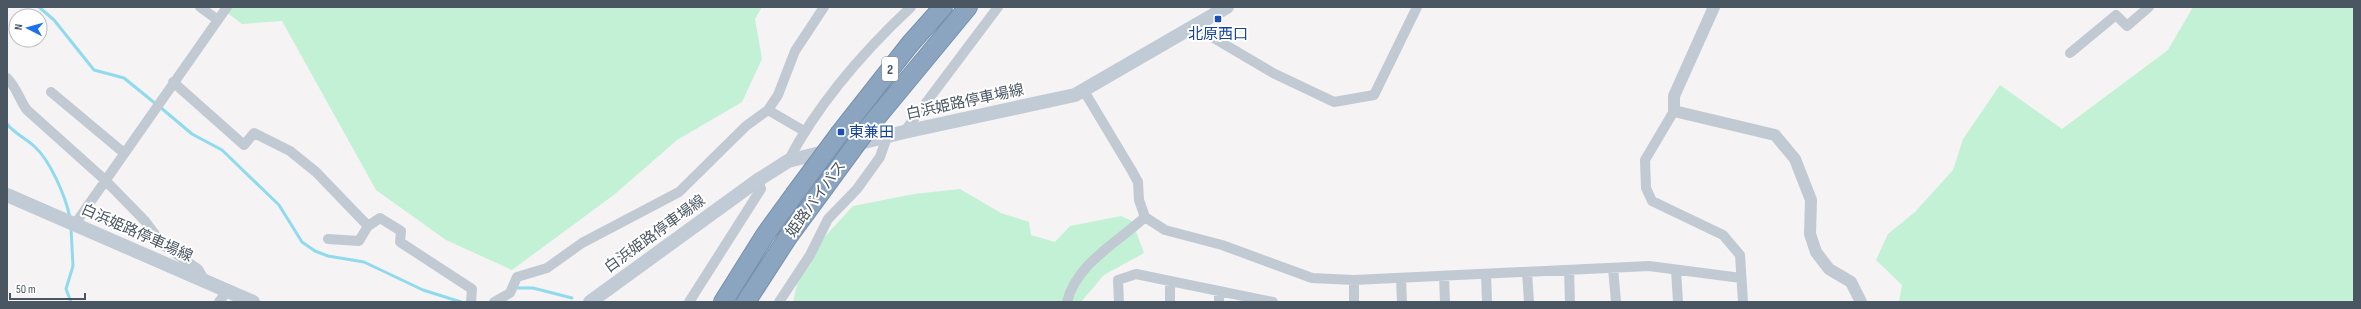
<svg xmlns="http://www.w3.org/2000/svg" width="2361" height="309" font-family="'Sofia Sans Condensed','Noto Sans JP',sans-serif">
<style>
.green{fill:#c3f1d5}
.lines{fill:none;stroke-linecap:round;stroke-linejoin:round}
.stream{stroke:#90daee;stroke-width:3}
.motorway-casing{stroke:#7690ad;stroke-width:20}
.minor{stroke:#c1cad2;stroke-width:10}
.tertiary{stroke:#c1cad2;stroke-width:12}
.secondary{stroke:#c1cbd6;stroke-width:14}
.motorway{stroke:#8ba5c1;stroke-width:18}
.motorway-bridge-casing{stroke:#7690ad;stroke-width:20;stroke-linecap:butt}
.motorway-bridge{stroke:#8ba5c1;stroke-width:18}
.transit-dot{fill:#1a4fb4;stroke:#fff;stroke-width:1.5}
.labels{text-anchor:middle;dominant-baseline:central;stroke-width:4;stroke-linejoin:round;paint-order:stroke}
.shield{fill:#fff;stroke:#808990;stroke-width:1}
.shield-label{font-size:14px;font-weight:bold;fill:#4a5661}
.transit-label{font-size:15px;fill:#164399;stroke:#fff}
.street-label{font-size:15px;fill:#4a5661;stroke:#fff}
</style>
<rect width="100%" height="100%" fill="#f5f3f3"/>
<path class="green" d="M220,7h542l-7,12 7,40 -20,43 -65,38 -62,54 -103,76 -66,-30 -70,-50 -94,-169 -40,3z
M2193,7h161v295h-455l3,-17 -26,-25 12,-26 27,-22 38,-42 10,-31 37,-54 62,44 106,-79z
M960,189l41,24 28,9 2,13 24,7 15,-16 51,-10 11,5 12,32 -40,22 -23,27h-288l4,-18 20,-39 36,-39 61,-12z"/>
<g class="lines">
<path class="stream" d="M39,7l15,13 40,50 30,8 32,26
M160,107l32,27 30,16 57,55 23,37 13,9 13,5 36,6 59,28 38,12
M7,124c7,9 18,14 27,22 16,14 32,51 36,72
M515,288h18l39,10
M71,302l-5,-13 7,-23 -2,-38"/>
<g class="motorway-casing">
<path id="motorway" d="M868,128l100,-121
M840,133l70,-89 33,-37
M723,302l42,-67 29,-40
M746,302l42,-65 36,-49"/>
</g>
<path class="minor" d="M200,7l18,13
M1195,27l78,46 61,29 40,-7 43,-88
M2070,53l46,-38 11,11 22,-19
M7,78c10,10 12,21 20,32l78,70 40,41 18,24 35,24 7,12
M173,82l71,63 10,-12 36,18 26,21 52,54 12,-8 21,13 -1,11 72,47 -1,13
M1084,91l48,80 6,11 1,18 6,17 20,13 57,15 90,33 42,2 295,-14 92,12
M51,92l73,61
M768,110l36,21
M1674,111l-29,49 1,28 6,13 71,34 17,20 3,47
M904,132l94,-125
M788,161c30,-57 76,-110 123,-154
M75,224l152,-217
M328,239l31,2 9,-15
M1613,268l3,34
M1569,270l1,32
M1676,270l2,32
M1527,272l2,30
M1486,274l1,28
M1444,276l1,26
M1401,278l1,24
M1354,280v22
M1170,281v21
M1219,291v11
M219,302l8,-11
M494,302l16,-9 7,-16 30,-9 35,-25 97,-51 67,-66 22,-16 10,-15 17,-44 29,-44
M689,302l72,-113 -3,-9
M779,302l31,-47 18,-36 29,-30 23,-32 7,-20
M1067,302c9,-38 51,-60 78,-85
M1119,302l-1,-22 18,-6 137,28"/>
<path class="tertiary" d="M1714,7l-40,89v15l101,24 20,24 16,41 -1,34 6,18 13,17 22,13 10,20"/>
<path class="secondary" d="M7,195l246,107
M590,302l168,-122 30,-19 116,-29 171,-37 152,-88"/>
<use href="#motorway" class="motorway"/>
<g class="motorway-bridge-casing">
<path id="motorway-bridge" d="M824,188l44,-60
M794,195l46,-62"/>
</g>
<use href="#motorway-bridge" class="motorway-bridge"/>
</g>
<g class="transit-dot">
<rect x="1214" y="15" width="8" height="8" rx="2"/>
<rect x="837" y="128" width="8" height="8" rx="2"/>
</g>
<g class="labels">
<rect class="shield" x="882" y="57" width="16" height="24" rx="3"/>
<g class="shield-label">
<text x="890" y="69">2</text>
</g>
<g class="transit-label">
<text x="1218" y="34">北原西口</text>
<text x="849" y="132" text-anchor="start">東兼田</text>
</g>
<g class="street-label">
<text transform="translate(965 102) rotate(-12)">白浜姫路停車場線</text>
<text transform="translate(816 199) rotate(-54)">姫路バイパス</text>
<text transform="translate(137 233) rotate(24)">白浜姫路停車場線</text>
<text transform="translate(655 234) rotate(-36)">白浜姫路停車場線</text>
</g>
</g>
<rect width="2361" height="309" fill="none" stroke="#4a5661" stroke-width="16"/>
<g transform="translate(28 28) rotate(276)"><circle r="19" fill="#ffffff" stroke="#b7bbc0"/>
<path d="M0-3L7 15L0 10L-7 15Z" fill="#1a73e8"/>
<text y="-6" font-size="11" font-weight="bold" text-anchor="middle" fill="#4a5661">N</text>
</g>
<path d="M10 293v6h75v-6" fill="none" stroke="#4a5661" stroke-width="2"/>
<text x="16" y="293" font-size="12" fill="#4a5661" stroke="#ffffff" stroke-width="3" paint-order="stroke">50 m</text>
</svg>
